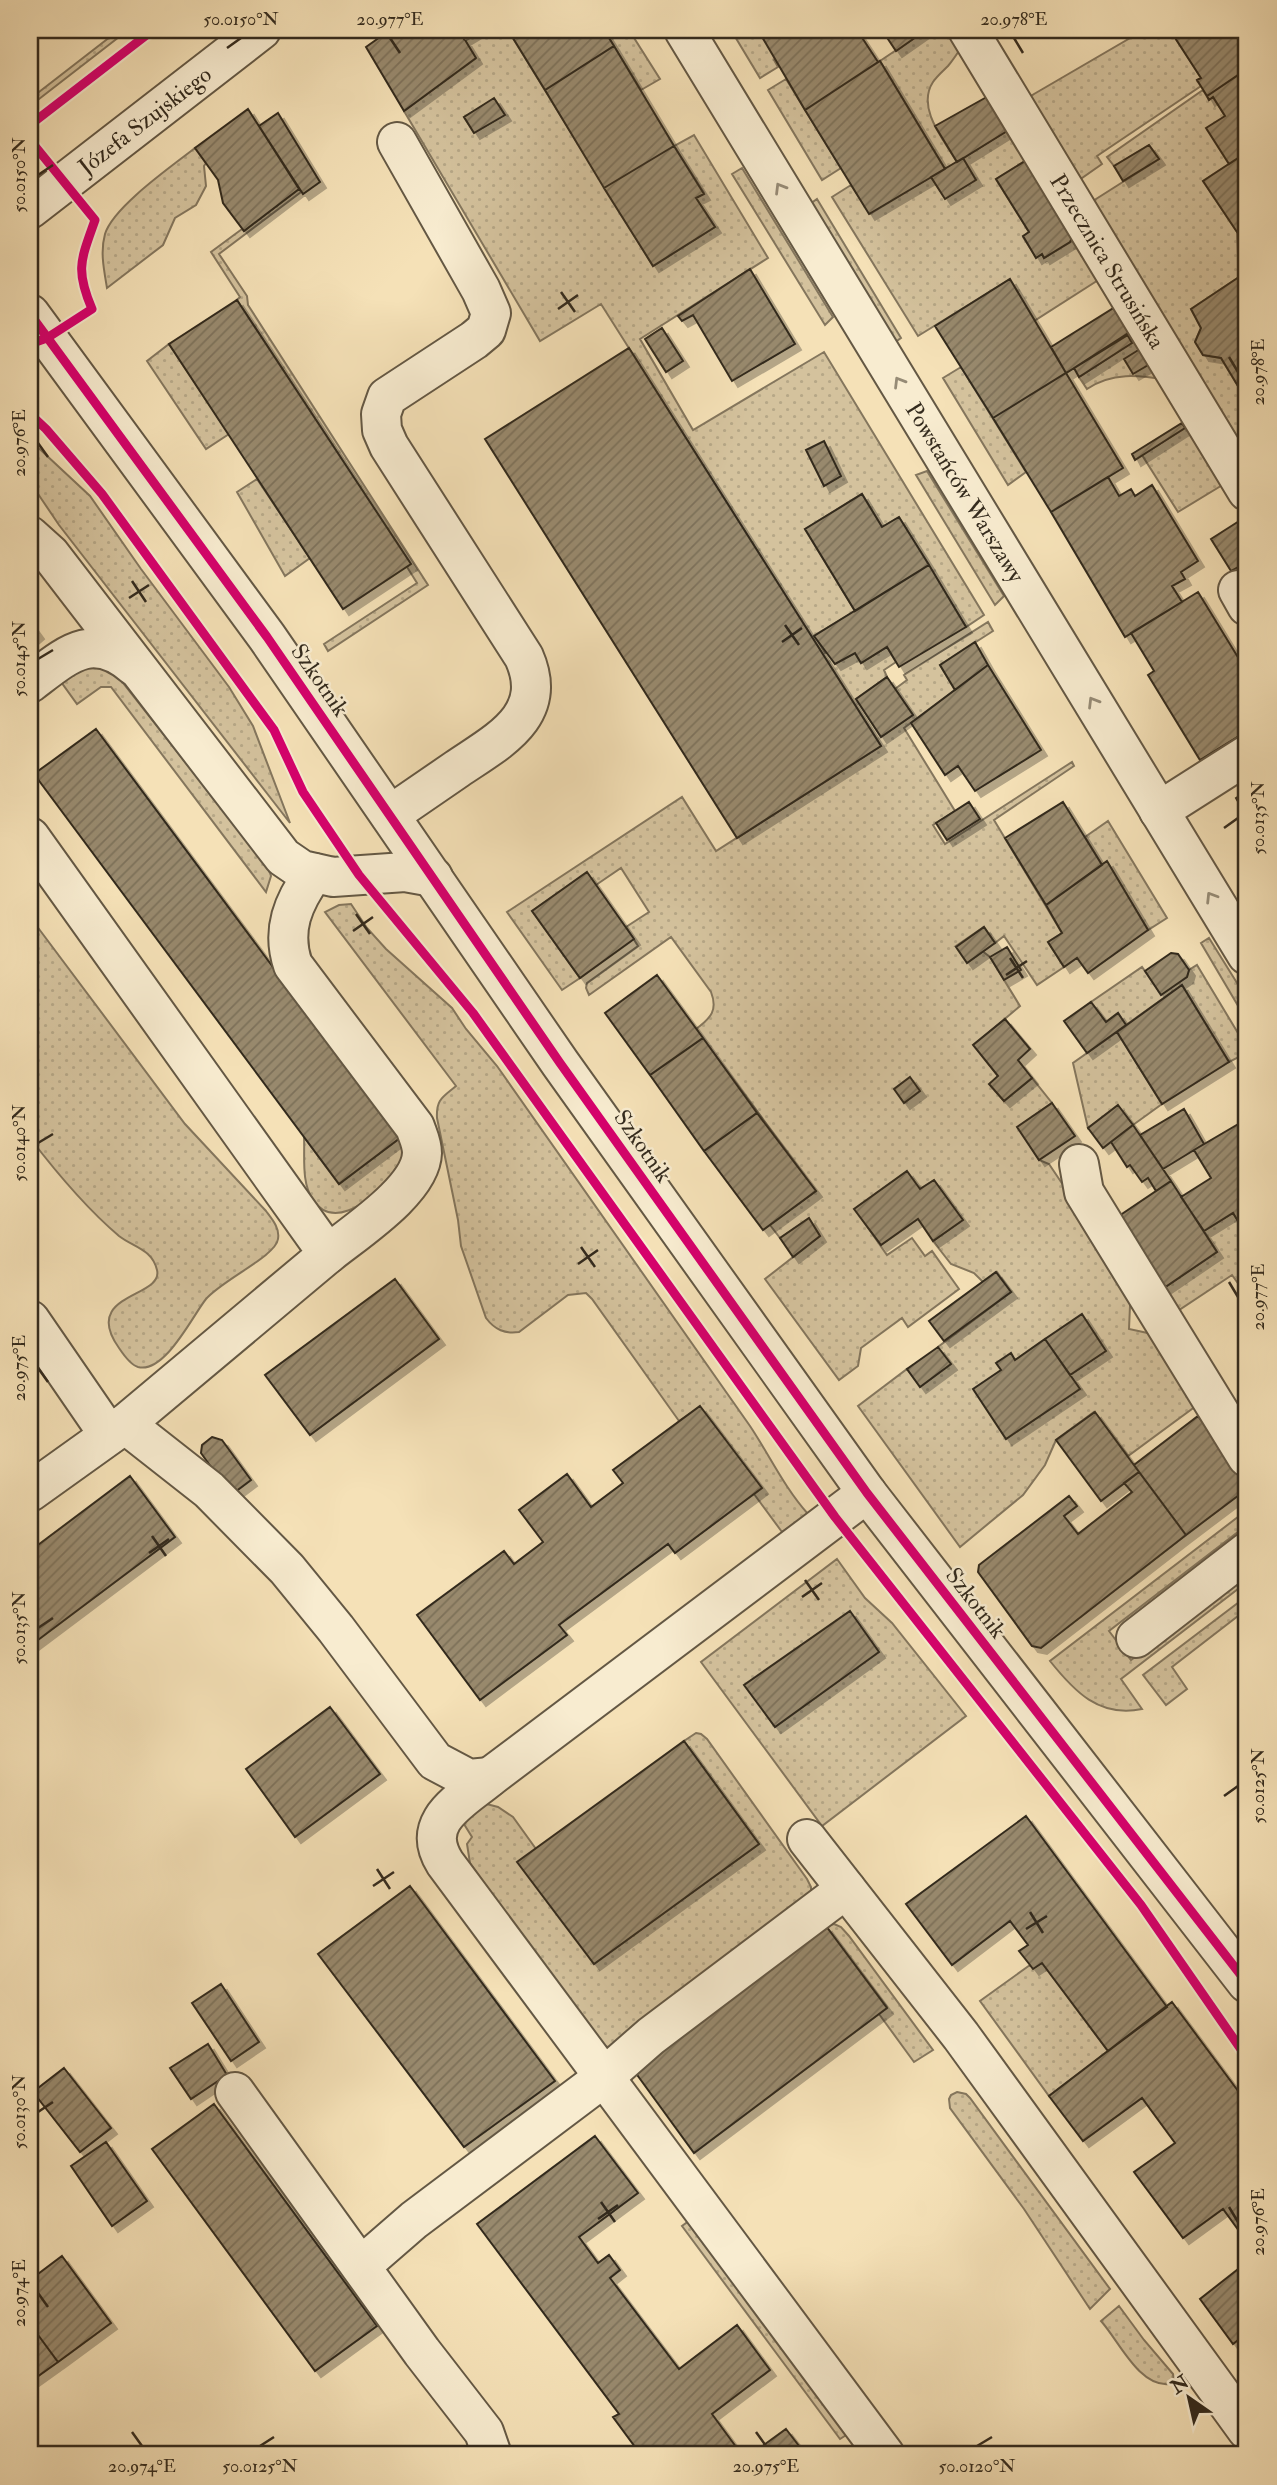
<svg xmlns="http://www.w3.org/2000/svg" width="1277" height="2485" font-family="'IM FELL Double Pica',serif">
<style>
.grass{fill:url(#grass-dots);stroke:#84765d;stroke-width:2;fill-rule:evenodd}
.building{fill:url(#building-hatch);stroke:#332a1d;stroke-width:2;filter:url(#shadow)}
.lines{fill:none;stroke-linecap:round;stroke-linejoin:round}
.minor-casing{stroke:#645844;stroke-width:42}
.minor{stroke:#f8ecd0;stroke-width:38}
.cycleway-casing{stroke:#f8ecd0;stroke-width:13}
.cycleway{stroke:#d6006c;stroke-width:9}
.oneway{stroke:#968b76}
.ticks{fill:none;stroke:#332a1d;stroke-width:2.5}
.labels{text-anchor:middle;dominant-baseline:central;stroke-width:5;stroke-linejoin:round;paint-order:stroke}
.street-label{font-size:23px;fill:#332a1d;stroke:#f8ecd0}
.neatline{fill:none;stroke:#332a1d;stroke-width:2.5}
.ticks-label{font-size:18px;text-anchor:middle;fill:#332a1d}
</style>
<defs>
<pattern id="grass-dots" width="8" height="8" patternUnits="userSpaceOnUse" patternTransform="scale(1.75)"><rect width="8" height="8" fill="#d4c29d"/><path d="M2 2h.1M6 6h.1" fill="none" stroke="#b6a787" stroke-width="1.8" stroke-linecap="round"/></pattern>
<pattern id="building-hatch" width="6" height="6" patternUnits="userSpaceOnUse" patternTransform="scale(1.75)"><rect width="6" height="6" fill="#98896d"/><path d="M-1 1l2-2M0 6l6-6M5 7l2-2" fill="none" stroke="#7d7059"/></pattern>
<filter id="shadow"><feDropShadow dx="6" dy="6" stdDeviation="0" flood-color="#0004"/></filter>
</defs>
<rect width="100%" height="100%" fill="#f5e1b7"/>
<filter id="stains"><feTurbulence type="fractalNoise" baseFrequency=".00286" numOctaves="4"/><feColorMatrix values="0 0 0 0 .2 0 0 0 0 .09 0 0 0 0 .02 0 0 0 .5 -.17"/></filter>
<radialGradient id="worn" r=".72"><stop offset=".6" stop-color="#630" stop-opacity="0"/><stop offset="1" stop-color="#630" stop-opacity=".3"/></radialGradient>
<path class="grass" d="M119,30h9l-98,76v-7z
M484,30h24l145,236 62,-39 -19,-29 8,-5 -30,-47 20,-11 74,123 -128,81 53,91 131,-78 160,263 -18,12 -67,-110 -17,10 -20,-33 -57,35 50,82 -40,24 10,18 3,-1 7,12 20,-11 6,10 26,-16 9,15 -12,8 3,7 -31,22 25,37 32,-21 -18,-26 12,-9 -3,-5 84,-53 5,9 -53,34 15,25 -51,38 51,83 -22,14 12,19 127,-82 2,4 -80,54 68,113 -14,9 16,25 -27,18 -33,-49 -9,7 -11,-16 -28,19 26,5 8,6 30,49 -46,39 24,31 -8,8 14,17 28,-23 20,25 -34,24 21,33 10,4 80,119 6,23h-5l-1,23 23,5 48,69 -72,53 -34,-44 -38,28 -11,25 -22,30 -63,52 -102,-141 49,-37 13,17 18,-39 73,-55 -14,-20 -14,10 -9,-9 -23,-9 -18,-23 29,-21 -28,-40 -14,9 -65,20 32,46 25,-17 13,18 7,-5 27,38 -51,38 -6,-9 -41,30 -3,18 -19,14 -74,-101 55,-43 -11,-17 -29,19 -10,-13 46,-34 -120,-162c15,-11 22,-19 15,-37l-40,-55 -82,58 -3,-7 1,-5 51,-37 -12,-19 23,-15 -28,-44 -25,17 -9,-12 -55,38 48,67 -18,12 -55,-78 175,-115 34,54 165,-105 -280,-442 -61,37 -136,-230 71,-52 -10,-18zM494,99l10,16 -30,18 -10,-16z
M604,30h25l31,49 -19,11z
M731,30h27l18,28 -2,2 4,7 -18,11z
M926,30h30l8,13c-5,8 -10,16 -16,23 -5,5 -11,10 -15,16 -17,26 11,58 24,80l-12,7 -65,-108z
M1144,30h26l31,48 -4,3 4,5 -104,70 5,8 -30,21 -50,-84z
M786,79l55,89 -19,12 -54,-90z
M1203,90l6,10 4,-3 12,19 4,48 -26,17 34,51 1,23 4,6 5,1v14l-5,-1 -51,34 10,19 -6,14 8,13 18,3 26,43v73l-162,-268 74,-47 -10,-14 -35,21 -7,-9z
M1012,128l18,30 -34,21 33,53 -6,5 13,20 6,-3 2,4 35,-21 24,40 -69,44 -25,-41 -91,56 -86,-139 19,-12 19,29 61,-37 14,21 18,-40z
M195,148l11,15 -2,3 2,20 -10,19 -21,13 -12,27 -56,43c-3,-18 -7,-36 -2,-54 8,-27 67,-68 90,-86z
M742,168l91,149 -8,8 -93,-151z
M299,189l2,3 -82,62 28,42 1,9 180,280 -100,66 -4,-7 93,-61 -10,-16 3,-3 -173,-264 3,-3 -29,-45 31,-23 2,2z
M817,199l84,139 -7,5 -84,-139z
M1136,330l31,50c-28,-5 -55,-8 -80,9l-8,-12 53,-34 -5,-9z
M169,344l60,90 -23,15 -59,-88z
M961,367l65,105 -18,13 -65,-107z
M1194,423l35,58 -51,31 -36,-57z
M30,440l60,56 51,73 88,118 24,39 37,97 -231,-298 -29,-43z
M927,471l77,125 -9,9 -79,-130z
M257,479l53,79 -25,18 -48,-84z
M92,662l23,13 8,8 145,184 3,9 -5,16 -155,-205h-10l-24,17 -18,-25z
M1108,821l59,97 -19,12 -41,-68 -5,3 -17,-28z
M351,904l16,24 19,21 66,59 14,21 31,37 253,360c20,30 34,61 58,88l-26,18 -28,-38 7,-6 -61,-81 -21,14 -87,-122 -6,-6 -18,2 -49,37c-14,2 -24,-2 -33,-14l-25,-72 -3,-26 -21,-102c-1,-19 6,-21 19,-32l-131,-174 14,-7z
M30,917l155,207 81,87c6,8 14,17 12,28 -2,17 -56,41 -72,60 -13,16 -41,75 -68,68 -7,-2 -15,-13 -19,-19 -39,-55 45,-50 38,-78 -5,-21 -24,-23 -38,-34 -33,-28 -63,-64 -89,-98z
M1209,938l38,61v22l-46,-78z
M1197,965l50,83v5l-18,9 -47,-77 -56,40 -8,-12 -12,9 -15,-20 51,-35 19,27 26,-17 2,-7z
M1117,1032l45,72 -29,21 -15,-19 -30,22 -15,-65z
M304,1137l35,47 61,-46 5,9c-2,8 -4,18 -8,26 -3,6 -10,10 -15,15 -18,15 -49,41 -69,12 -12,-18 -8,-43 -9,-63z
M1233,1213l11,17 3,-1v67l-15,-21 -59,39 -15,-22 59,-40 -13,-21z
M1247,1510v15l-138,106 22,29 116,-89v11l-126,97 21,30c-43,9 -68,-18 -92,-48z
M837,1559l28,39 27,25 74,93 -144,110 -121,-164z
M1247,1596v13l-75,58 15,22 -21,16 -23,-30z
M696,1733l5,1 6,5 100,140 4,8v9l-195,150 -8,1 -11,-3 -127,-181 -3,-19 5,-7 -13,-21 20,-14 19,5 15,10 23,32 58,114 165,-119 -75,-103z
M834,1924l7,3 8,9 84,114 -19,12 -35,-48 8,-7 -61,-81z
M1042,1963l66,88 -59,45 -69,-95 50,-36 3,3z
M957,2092l9,2 4,4 140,191 -20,20 -66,-100 -74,-101 -1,-9 2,-4z
M693,2218l158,214 -11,7 -158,-213z
M1119,2306l25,34 29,34 1,6 -5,4c-30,3 -50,-43 -68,-63z"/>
<path class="building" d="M390,30h69l17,28 -72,53 -38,-64z
M459,30h20l-15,9z
M508,30h96l10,16 -69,44z
M758,30h99l21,32 -73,48z
M882,30h44l-30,21z
M1170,30h77v39l-40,27 -10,-16 4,-2z
M614,46l60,100 -70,42 -59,-98z
M880,61l65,108 -76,45 -64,-104z
M1247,69v83l-18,12 -23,-36 19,-12 -12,-19 -4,3 -2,-4z
M992,94l20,34 -55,34 -22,-36z
M494,98l11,17 -31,18 -10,-16z
M248,109l51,80 -55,42 -21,-28 -5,-23 -23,-32z
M278,113l42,69 -17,12 -44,-68z
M1149,145l10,14 -36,22 -9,-15z
M674,146l30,48 -8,4 19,29 -62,39 -49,-78z
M1247,152v74l-10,6 -34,-51z
M963,158l13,22 -31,19 -14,-22z
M1030,158l45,74 -5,10 -26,16 -2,-4 -6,4 -13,-22 6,-4 -33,-53z
M750,269l45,75 -63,37 -39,-66 -11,6 -4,-5z
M1242,275l5,1v125l-26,-43 -18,-3 -8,-13 6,-14 -10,-19z
M1010,279l56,94 -73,45 -58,-92z
M237,300l174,264 -68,45 -174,-265z
M1120,304l16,26 -70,43 -15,-26z
M662,328l21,33 -17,11 -21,-33z
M1127,334l5,9 -53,34 -5,-9z
M629,348l252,398 -144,92 -252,-399z
M1140,349l10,15 -17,10 -9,-15z
M1066,373l57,95 -72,44 -58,-94z
M1182,423l3,5 -50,32 -3,-6z
M824,441l17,35 -17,10 -18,-36z
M1108,477l11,19 12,-7 4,7 17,-11 46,76 -17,11 4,7 -13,7 10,16 -57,35 -74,-125z
M862,494l20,33 17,-10 30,48 -74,46 -50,-82z
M1247,516v46l-16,9 -20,-32z
M929,565l37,62 -67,40 -12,-20 -26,16 -6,-10 -20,11 -21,-28z
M1198,592l49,80v59l-47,29 -52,-85 6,-4 -23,-38z
M30,622l8,11 -8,7z
M975,642l13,23 -33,25 -15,-25z
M988,665l53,85 -66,41 -17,-25 -13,9 -34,-52z
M887,677l26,38 -32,22 -25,-38z
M96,729l304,409 -61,46 -305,-410z
M1247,791v26l-11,-19z
M969,802l11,17 -33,21 -11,-17z
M1063,802l39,63 -56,40 -41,-67z
M1107,861l41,69 -60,43 -11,-15 -13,9 -16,-25 14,-9 -16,-28z
M587,872l47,67 -54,39 -48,-67z
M984,927l11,16 -28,20 -11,-16z
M1007,947l14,23 -17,10 -14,-23z
M1171,953l7,1 11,16 -2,7 -26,18 -16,-24z
M657,975l46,63 -53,37 -45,-62z
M1182,985l47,77 -67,42 -45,-72z
M1091,1002l15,20 12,-9 8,12 -39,28 -23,-32z
M1005,1019l25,30 -12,11 14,18 -28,23 -15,-17 9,-8 -25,-31z
M703,1038l54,75 -53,38 -54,-76z
M910,1077l10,14 -16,12 -10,-14z
M1052,1103l23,33 -36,24 -22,-33z
M1118,1105l15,20 -30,23 -15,-20z
M1184,1109l20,35 -41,25 -23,-34z
M757,1113l59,78 -53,39 -59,-79z
M1247,1119v110l-3,2 -11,-18 -29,18 -23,-34 30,-19 -17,-28z
M1133,1125l38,56 -15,10 -8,-13 -6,4 -12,-17 -3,2 -16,-25z
M907,1171l13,18 14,-9 29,40 -30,21 -15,-22 -37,26 -27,-36z
M1171,1181l46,71 -59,40 -45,-72z
M809,1218l11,18 -27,21 -13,-19z
M996,1272l15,20 -67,49 -15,-20z
M395,1279l44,60 -129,96 -45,-60z
M1082,1314l24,37 -36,24 -25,-36z
M1045,1339l35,50 -74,50 -33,-50 28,-19 -5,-7 15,-10 4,7z
M938,1347l13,17 -31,23 -13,-18z
M700,1406l62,82 -87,65 -7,-9 -109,81 8,10 -87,65 -63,-85 87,-64 10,13 29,-22 -24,-32 48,-36 24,33 32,-24 -10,-13z
M1095,1412l44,60 -38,29 -45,-61z
M1198,1416l49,65v8l-61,46 -52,-70z
M212,1437l10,3 29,40 -20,15 -30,-42 1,-8z
M1139,1472l47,63 -145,113 -9,-2 -54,-74 1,-7 90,-69 8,10 -13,10 14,18 54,-42 -8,-9z
M130,1476l45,61 -145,109v-95z
M850,1611l29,41 -104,75 -31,-42z
M330,1707l50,67 -85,63 -49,-68z
M684,1741l75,103 -165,120 -77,-102z
M1026,1816l141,191 -59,44 -66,-88 -9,6 -3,-4 -11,-14 9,-6 -18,-24 -58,44 -46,-61z
M410,1886l145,195 -91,66 -146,-193z
M826,1926l61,82 -193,145 -59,-81z
M221,1984l38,58 -28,19 -39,-58z
M1172,2002l75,101v139l-24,-33 -40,29 -49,-66 41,-29 -33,-45 -59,43 -34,-45z
M208,2044l19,31 -36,24 -21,-31z
M64,2068l47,60 -31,24 -47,-60z
M214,2104l163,222 -62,45 -163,-222z
M595,2136l43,57 -59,44 19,26 11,-8 11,15 -10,8 69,91 58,-44 33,45 -58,44 30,41h-101l-28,-38 6,-3 -142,-190z
M106,2142l41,59 -35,25 -41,-60z
M62,2256l49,67 -53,39 -28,-38v-44z
M1247,2262v71l-14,11 -33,-45z
M30,2324l28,38 -28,20z
M786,2429l20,26h-56z"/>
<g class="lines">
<g class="minor-casing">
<g id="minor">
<path id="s1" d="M684,30l563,925"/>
<path id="s2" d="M968,30l279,461"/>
<path id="s3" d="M30,209l231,-179"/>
<path d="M30,314l237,323 293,426 307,430 380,490"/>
<path d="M30,536l20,18 233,303 19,13 31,7 72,-5 28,5"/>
<path d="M1238,590l9,16"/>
<path d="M30,683c37,-28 62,-53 104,-17"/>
<path d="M1159,811l88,-56"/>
<path d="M390,815c22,-15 44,-30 67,-46 41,-28 93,-53 67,-112l-135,-211 -7,-16 -1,-16 6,-17 87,-57 12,-10 5,-17 -10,-23 -84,-148"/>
<path d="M30,837l298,417 -203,170 84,66 78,79 49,60 99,132 34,18 21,-2"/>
<path d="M314,873c-21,29 -33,57 -21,92l122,162c3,9 7,16 7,26 -1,37 -67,79 -94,101"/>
<path d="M1079,1164l5,28 163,265"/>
<path d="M30,1320l79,115"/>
<path d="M30,1492l95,-68"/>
<path d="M867,1493l-377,284c-29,24 -71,44 -45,86l440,592"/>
<path d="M1136,1638l111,-86"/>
<path d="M807,1839l154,197 286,394"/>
<path d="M235,2092l187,260 62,80 8,23"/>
<path d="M361,2266l53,-46 189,-142 48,-42 195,-147"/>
</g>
</g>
<use href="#minor" class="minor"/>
<g class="cycleway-casing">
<path id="cycleway" d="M30,125l123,-95
M30,140l65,80c-14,40 -20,49 -3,89l-45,29 -17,6
M30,314l237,323 293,426 307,430 380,490
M30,414l16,15 56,65 172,236 29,62 56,83 114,138 362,504 306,388 106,153"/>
</g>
<use href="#cycleway" class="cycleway"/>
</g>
<defs><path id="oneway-chevron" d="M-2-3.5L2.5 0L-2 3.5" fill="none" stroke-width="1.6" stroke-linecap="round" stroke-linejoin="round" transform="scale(1.75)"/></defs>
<g class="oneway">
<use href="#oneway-chevron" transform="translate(780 188) rotate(-121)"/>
<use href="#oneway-chevron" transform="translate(899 382) rotate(-121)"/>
<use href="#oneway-chevron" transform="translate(1093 702) rotate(-121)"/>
<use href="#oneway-chevron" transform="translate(1211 897) rotate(-122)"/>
</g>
<path class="ticks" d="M390,38l10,15M1014,38l9,15M227,48l14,-10M38,175l15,-10M561,292l14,20M558,309l20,-14M1229,357l9,15M38,443l10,14M132,581l14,21M129,598l20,-13M785,625l14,20M782,642l20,-14M38,659l15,-9M1224,828l14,-10M356,914l14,20M353,931l20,-14M1010,958l13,20M1006,975l21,-14M38,1143l15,-9M581,1247l14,20M578,1264l20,-14M1229,1282l9,15M38,1368l10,14M152,1536l14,20M149,1553l20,-14M805,1580l14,20M802,1597l20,-14M38,1628l15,-10M1224,1796l14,-10M377,1869l13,20M373,1886l21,-14M1030,1912l13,21M1026,1929l21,-13M38,2112l15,-10M601,2202l14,20M1229,2207l9,15M598,2219l20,-14M38,2293l10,14M132,2432l10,14M756,2432l10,14M260,2446l14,-9M977,2446l15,-9"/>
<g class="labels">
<g class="street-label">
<text stroke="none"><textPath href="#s3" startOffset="145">Józefa Szujskiego</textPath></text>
<text stroke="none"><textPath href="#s2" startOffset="270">Przecznica Strusińska</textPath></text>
<text stroke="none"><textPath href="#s1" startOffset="541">Powstańców Warszawy</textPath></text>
<text transform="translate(320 680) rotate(55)">Szkotnik</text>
<text transform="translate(643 1146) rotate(55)">Szkotnik</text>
<text transform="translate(976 1603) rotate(52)">Szkotnik</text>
</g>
</g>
<rect width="1277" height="2485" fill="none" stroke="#f5e1b7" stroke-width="77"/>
<g transform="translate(1189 2398) rotate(326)" stroke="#f8ecd0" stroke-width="5" paint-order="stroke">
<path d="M0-5L12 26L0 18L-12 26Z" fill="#332a1d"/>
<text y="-10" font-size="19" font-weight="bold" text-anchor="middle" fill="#332a1d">N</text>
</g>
<rect x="38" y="38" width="1200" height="2408" class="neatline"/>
<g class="ticks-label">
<text x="241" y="25">50.0150°N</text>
<text x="390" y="25">20.977°E</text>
<text x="1014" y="25">20.978°E</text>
<text transform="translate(19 175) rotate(-90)" y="6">50.0150°N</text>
<text transform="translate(1258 372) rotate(-90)" y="6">20.978°E</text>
<text transform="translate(19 443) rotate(-90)" y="6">20.976°E</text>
<text transform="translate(19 659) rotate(-90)" y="6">50.0145°N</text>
<text transform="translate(1258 818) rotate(-90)" y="6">50.0135°N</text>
<text transform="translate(19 1143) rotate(-90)" y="6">50.0140°N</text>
<text transform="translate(1258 1297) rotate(-90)" y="6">20.977°E</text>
<text transform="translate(19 1368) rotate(-90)" y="6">20.975°E</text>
<text transform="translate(19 1628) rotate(-90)" y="6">50.0135°N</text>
<text transform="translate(1258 1786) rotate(-90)" y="6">50.0125°N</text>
<text transform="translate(19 2112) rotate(-90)" y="6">50.0130°N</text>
<text transform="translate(1258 2222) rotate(-90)" y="6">20.976°E</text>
<text transform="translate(19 2293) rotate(-90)" y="6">20.974°E</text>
<text x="142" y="2472">20.974°E</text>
<text x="260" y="2472">50.0125°N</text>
<text x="766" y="2472">20.975°E</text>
<text x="977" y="2472">50.0120°N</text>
</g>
<rect width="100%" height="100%" filter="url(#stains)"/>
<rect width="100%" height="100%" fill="url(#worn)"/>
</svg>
